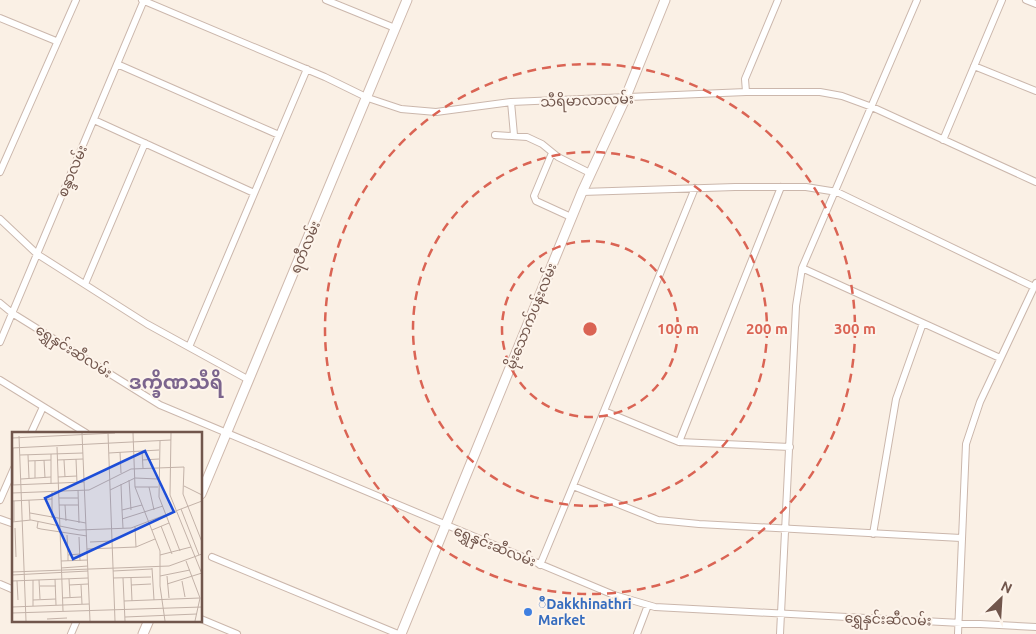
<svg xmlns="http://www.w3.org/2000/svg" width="1036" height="634" font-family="Ubuntu,'Noto Sans Myanmar',sans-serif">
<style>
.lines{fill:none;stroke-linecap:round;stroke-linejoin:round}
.street-casing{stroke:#cbb7ac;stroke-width:8}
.secondary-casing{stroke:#cfb9ad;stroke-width:11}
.street{stroke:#fff;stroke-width:6}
.secondary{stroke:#fff;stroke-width:9}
.ring{fill:none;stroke:#da6454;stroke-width:2.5;stroke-dasharray:9 6}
.shop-dot{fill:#3f7fe0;stroke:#fdf4eb;stroke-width:2}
.labels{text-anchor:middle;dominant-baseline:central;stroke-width:4;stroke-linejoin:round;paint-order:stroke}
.street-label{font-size:14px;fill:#71564c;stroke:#fdf4eb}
.shop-label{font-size:14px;font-weight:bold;fill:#366cbe;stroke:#fdf4eb;text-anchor:start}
.district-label{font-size:19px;font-weight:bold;fill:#7b648d;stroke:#fdf4eb}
.inset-road{fill:none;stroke:#c3b2a8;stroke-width:1}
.view{fill:#1d4ed8;fill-opacity:0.15;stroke:#1d4ed8;stroke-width:2.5}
.inset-edge{fill:none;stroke:#71564c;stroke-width:2.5}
.centre{fill:#da6454;stroke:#fdf4eb;stroke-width:2.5}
.ring-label{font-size:15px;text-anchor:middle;font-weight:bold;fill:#da6454;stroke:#fdf4eb;stroke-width:4;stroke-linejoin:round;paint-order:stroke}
</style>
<rect width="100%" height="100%" fill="#faf0e5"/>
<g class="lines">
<g class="street-casing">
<path id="street" d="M142,0l183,77 43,21 33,11 35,3 75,-10 235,-10h74l22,4 30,11 164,75
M326,0l69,28
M1026,0l10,4
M0,18l56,23
M117,64l162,71
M974,66l62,25
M746,92l-1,-13 33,-79
M511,102l3,33
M94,120l160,73
M495,135l32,2 15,7 16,13 32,16
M943,140l59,-140
M552,153l-18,43 2,5 35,16
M0,172l76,-172
M695,188l-91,223 75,31 111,5
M582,192l153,-5h71l31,5 197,95
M0,219l37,35 110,70 102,56
M802,268l198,90
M85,284l60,-141
M0,303l12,10 148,92 454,190 41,12 381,20
M0,342l144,-342
M189,347l118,-278
M0,380l86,53
M31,433l12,-26
M679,442l102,-255
M573,486l85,34 41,4 262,14
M0,500l14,-32
M0,519l14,5
M873,534l23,-135 27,-76
M212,557l186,77
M540,565l64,-154
M0,584l14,6
M201,619l36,15
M71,634l6,-14
M637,634l11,-29
M780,634l16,-328 6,-38 115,-268
M958,634l8,-190 14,-42 56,-119"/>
</g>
<g class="secondary-casing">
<path id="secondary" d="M201,494l206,-494
M143,634l6,-14
M401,634l181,-442 43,-93 40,-99"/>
</g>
<use href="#street" class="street"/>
<use href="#secondary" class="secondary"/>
</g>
<g class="ring">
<circle cx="590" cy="329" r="88"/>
<circle cx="590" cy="329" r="177"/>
<circle cx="590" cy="329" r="265"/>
</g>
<circle class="shop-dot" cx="528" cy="612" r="5"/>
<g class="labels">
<g class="street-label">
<text transform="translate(587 100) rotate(-2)">သီရိမာလာလမ်း</text>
<text transform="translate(72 171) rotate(-67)">စန္ဒာလမ်း</text>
<text transform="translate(305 247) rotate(-67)">ရတီလမ်း</text>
<text transform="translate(531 316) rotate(-68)">မိုးသောက်ပန်းလမ်း</text>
<text transform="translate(74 351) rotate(32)">ရွှေနှင်းဆီလမ်း</text>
<text transform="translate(495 546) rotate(22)">ရွှေနှင်းဆီလမ်း</text>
<text transform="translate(888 619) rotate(2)">ရွှေနှင်းဆီလမ်း</text>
</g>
<g class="shop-label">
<text x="538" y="604">ီDakkhinathri<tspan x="538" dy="16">Market</tspan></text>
</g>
<g class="district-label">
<text x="176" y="382">ဒက္ခိဏသီရိ</text>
</g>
</g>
<g transform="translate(12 432)">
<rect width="190" height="190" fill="#faf0e5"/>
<path class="inset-road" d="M70,1l8,188M96,1l7,188M121,1l2,54 25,64v35l5,35M159,1l-1,62 32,79M7,4l7,185M0,6l103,-5M148,9l-1,56 21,54M45,15l6,164M0,16l159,-8M1,16v37M130,19l1,17M108,20l1,21M97,21l50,-3M39,22v30M8,23l63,-2M16,23l1,23M64,27l1,24M32,28l1,18M45,28l26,-1M52,28l1,17M130,28l17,-1M16,29l23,-1M23,29v17M46,45l19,-1M9,47l30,-2M117,48l2,30M109,52l1,26 20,-5M0,53l72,-3M172,54l18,9M123,55h23M137,55l5,23M66,58l1,33M98,58l25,-12 23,1M40,59v27M0,61l77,-3 42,-21 53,-2 -1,27 19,48M47,66h19M17,68l1,20M0,69l40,-2M2,69v20M47,73h19M53,73l1,16M169,77l18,46M110,78l1,18M18,81l56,10M110,87l41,-13M0,90l19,-2 48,10 52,-2 71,-27M26,90l-1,6 4,1 46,7M149,94l11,28M3,96l1,29M140,98l17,-7M55,103l1,20M67,105l1,24M78,110l22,-1M124,115l19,-8M75,117l49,-2 -1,-20M148,123l31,-8M49,129l27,-1M56,129v-6l12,-1M174,129l14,37 -5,23M49,136l27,-2M140,136l2,32M101,139l39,-2M0,140l157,-6 33,-12M0,143l76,-4M148,144l30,-6M155,144l2,22M101,146l38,-1M111,146l2,43M119,146l1,23M43,147l1,26M57,147l1,18M21,148v26M27,148l1,19M0,149l76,-3M5,149l1,19M170,149l3,16M155,152l35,-11M57,153l19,-1M69,153l1,19M119,153l20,-1M28,154h16M50,166l19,-1M21,168l23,-1M112,169l76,-3M0,175l77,-3M0,181l190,-6M113,185l72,-3M35,187l20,-1"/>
<path class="view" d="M133,19l29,61 -101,47 -28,-61z"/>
<rect width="190" height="190" class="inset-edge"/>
</g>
<circle cx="590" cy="329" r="8" class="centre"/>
<g class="ring-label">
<text x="678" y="334">100 m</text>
<text x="767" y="334">200 m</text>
<text x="855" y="334">300 m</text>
</g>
<g transform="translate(1001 599) rotate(25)" stroke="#fdf4eb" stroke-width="4" paint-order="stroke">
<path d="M0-4L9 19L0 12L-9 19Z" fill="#71564c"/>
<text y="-8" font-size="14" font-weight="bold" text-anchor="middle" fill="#71564c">N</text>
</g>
</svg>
